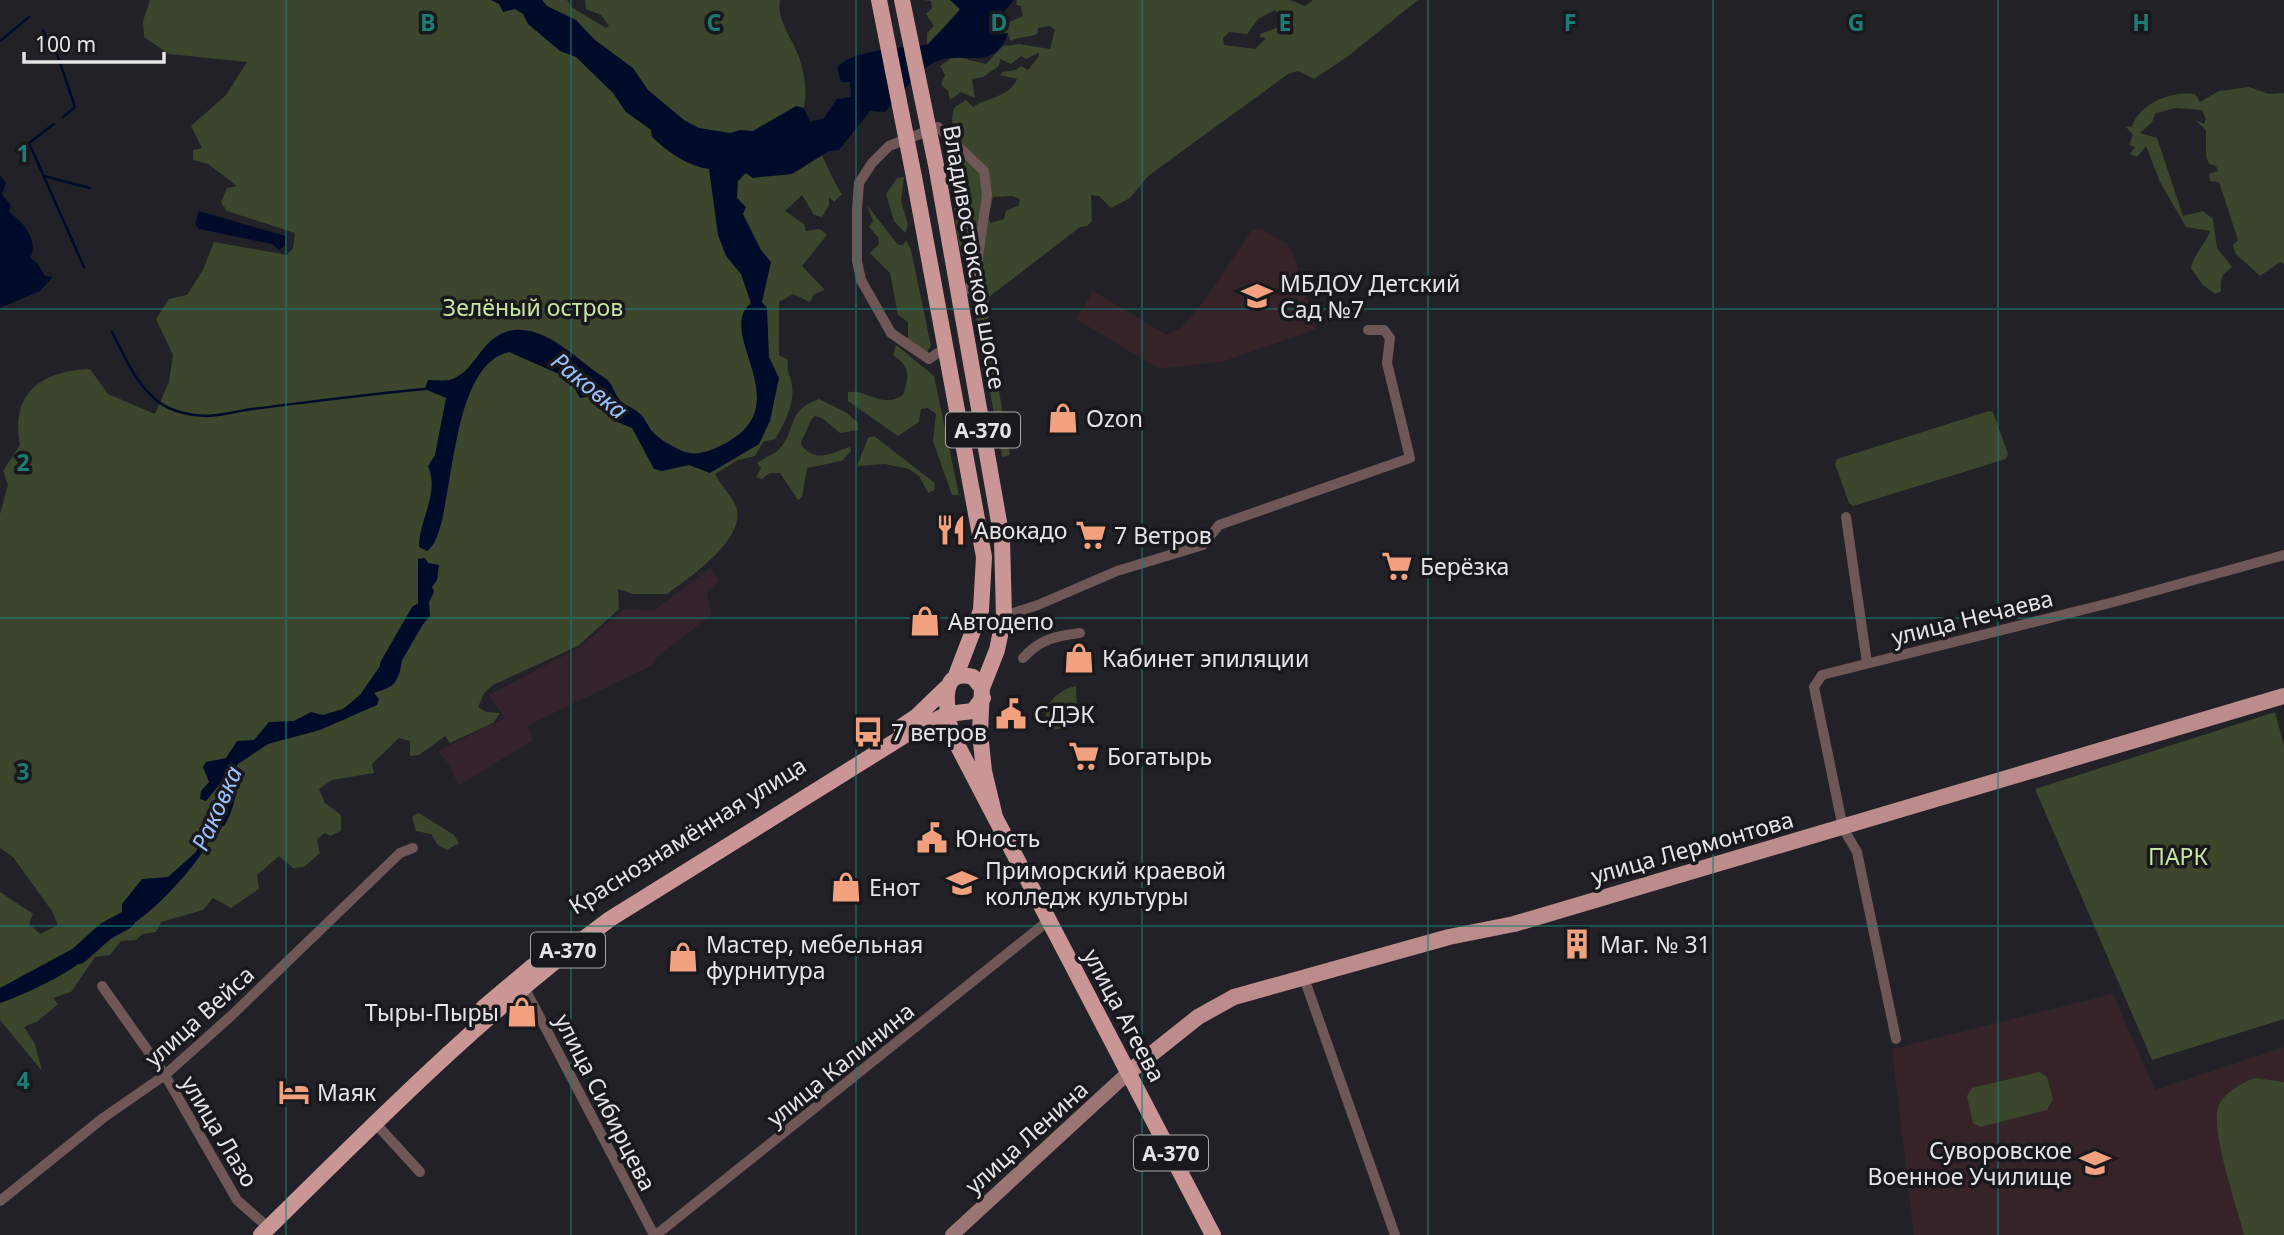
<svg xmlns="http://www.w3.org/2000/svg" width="2284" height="1235" font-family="'Noto Sans',sans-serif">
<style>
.industrial{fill:#34232d}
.education{fill:#362328}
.green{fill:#3b462d;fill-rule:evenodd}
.water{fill:#000b2a}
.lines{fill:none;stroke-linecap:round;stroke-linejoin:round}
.stream{stroke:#000b2a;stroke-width:2.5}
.river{stroke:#000b2a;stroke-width:18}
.minor{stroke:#6e5756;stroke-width:10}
.secondary{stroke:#9a7574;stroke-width:14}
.primary{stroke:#bb8c8b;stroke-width:16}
.trunk{stroke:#ca9695;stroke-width:16}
.trunk-bridge{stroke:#ca9695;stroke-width:16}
.grid{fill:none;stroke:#1a7c74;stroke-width:2;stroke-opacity:0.55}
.labels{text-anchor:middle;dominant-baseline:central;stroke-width:7;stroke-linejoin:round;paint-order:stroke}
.shield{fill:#18181d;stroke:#a8a8ab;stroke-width:2}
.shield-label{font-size:21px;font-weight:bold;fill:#e5e5e8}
.street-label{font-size:23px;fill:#e5e5e8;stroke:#18181d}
.poi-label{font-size:23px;fill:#e5e5e8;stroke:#18181d;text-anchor:start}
.park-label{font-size:23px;fill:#c7e6a0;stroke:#18181d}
.water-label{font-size:24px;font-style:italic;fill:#9abffd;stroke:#18181d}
.grid-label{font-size:23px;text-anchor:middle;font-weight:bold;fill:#1a7c74;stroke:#18181d;stroke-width:7;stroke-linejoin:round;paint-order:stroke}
</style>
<rect width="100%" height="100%" fill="#222127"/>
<path class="industrial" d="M710,568l9,13 -12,11 4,23 -52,40 -8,11 -124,60 6,14 -75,46 -7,-19 -13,-16 67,-33 -16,-23 91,-48 44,-38 29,2z"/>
<path class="education" d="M1260,228l27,16 6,9 23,76 -91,32 -66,8 -83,-50 17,-28 74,44 14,-7 24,-28 47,-70z
M2113,994l42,96 129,-43v188h-370l-22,-186z"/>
<path class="green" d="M150,0h417l6,8 33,20 3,-2 -8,-11 -15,-6 -1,-9h195c-4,21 14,40 20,60 5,17 7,31 4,47 -1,9 31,78 38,87l-8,8 -5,-5v8l-7,12 -8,-2 -12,-20 -17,16 19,13 2,7 14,-2 7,6 -25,31 23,24 -11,4 -4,8 -17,-8 -14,8v53l9,5c-2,15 3,15 4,26 3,17 -8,39 -17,53l-12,3 -8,14 -17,4 -23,14c5,11 20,25 22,36 6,31 -48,68 -70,84h-34l-15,-5 1,20 -41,37 -85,39 -9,8 -6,14 8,5 14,1 -7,10 -43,20 -5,-7 -26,19 -9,1v-15l-11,-3 -27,26 2,9 -42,7 -13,9 6,14 16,12v16l-11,5 -5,-3 -8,6 3,14 -16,14 -11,1 -14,-12 -22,19 2,14 -28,19 -18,-10 -10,12 -42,12 -5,10 -14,2 -6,6 -15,1 -11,14 -15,2 -24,35 -18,6 5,6 -20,17 -14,6 11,17 7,27 -42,-51v-128l33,22 -4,10 11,10 18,-9 -6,-14 -39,-54 -13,-9v-334l8,-29 -5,-14 17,-26c-10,-53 22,-74 70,-76l18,25 47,20 14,-32 4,-27 -17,-36 13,-20 18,-4 16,-25 11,-28 73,13 6,-7 2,-15 -68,-22 -6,-9 6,-14 10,-2 -29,-22 -15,-4v-10l9,-2 -11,-22 35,-31 21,-33 -78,-8 -25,-17 -1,-16z
M923,0h27l10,9 -33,36v-12l7,-7 -8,-12 6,-6 -1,-7z
M1017,0h273l15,6 8,-6h105l-71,57 -33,22 -16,-8 -10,3 -140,102 -18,22 -19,10 -12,-12 -8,-1 1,26 -5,5 -7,1 -91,70 -1,30 22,128 -8,2 -30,-162 6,-15c-28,-25 -20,-77 -27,-112l13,-10c-9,-17 -15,-31 -10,-50l12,-8 7,7c14,-10 36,-9 44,-28l-17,-4 3,-3 13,-2 5,-4 7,4 11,-14 -1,-3 -12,6 -5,-3 -10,8 -11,-5 -1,7 -16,11 -11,2 3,19 -14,-6 -11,8 -2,-9 -7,-7 4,-9 -5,-9 14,-10 32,8 17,-18 16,-2 31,5 5,-19 -5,-4 -12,2 -1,6c-9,4 -17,2 -26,7l-4,-8 -9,2 1,-8 24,-11 -2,-10 -5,-1zM1275,10l11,14 -26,10v3l6,1 -11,11 -31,-4 -1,-7 6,-6 18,2 11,-15zM1012,196l8,3 -1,6 -13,6 -2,8 -13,4 -3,-4 5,-22z
M2249,87l20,7 15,-1v171l-4,-2 -20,14 -25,-23 -2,-8 5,-5 -19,-58 -9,-1 -1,-7 9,-3 -2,-5 -7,-2 -3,-9v-25l-11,-10 9,4 2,-5 -4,-9 -26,-2 -20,5 -4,9 -12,11 17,5 26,78 20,-5 10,8 4,29 15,19c-10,7 -12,12 -11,24l-6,3 -12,-9 -12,-17c2,-13 14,-23 19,-37l-24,-4 -26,-45 -14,-36 -9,11 -7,-3 5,-7 -6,-2 4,-10 -7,-8 6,-1c9,-24 40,-35 63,-32l5,8 19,-11z
M904,177l-3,24 7,24 -3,8 -11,-12 -8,-27 11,-16z
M867,205l31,40h5l3,-5 5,10 20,96 -4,6 -19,-11v-19l-10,-7 -8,-42 -20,-20 9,-9 -1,-7 -9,-10 4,-6z
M896,345l38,31 25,119h-7l-19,-54 3,-27 -8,-6 -7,1 -2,13 -21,14 -50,-35v-9c22,-2 33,17 55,3 6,-18 8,-29 -10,-40z
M819,399l28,14 11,10v7l-18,3 -18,-15 -7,-2c-7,6 -7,13 -11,20 -4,6 -5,9 2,14 15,12 29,1 44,-3l1,4 -9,10 -35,7 -5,29 -4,3 -18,-27h-10l-8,6 -6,-2 5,-9 -4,-5c8,-6 19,-9 24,-16 16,-19 5,-36 38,-48z
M1989,411l4,1 15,42 -2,5 -153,47 -4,-3 -14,-39 2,-5z
M874,436l61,47 -1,7 -6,3 -9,-17 -10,-7 -24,-5 -28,2 11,-28z
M1076,686l1,35 -6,5 -18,4c-18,-19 3,-40 23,-44z
M2275,712l9,33v274l-132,41 -117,-271z
M419,813l35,22 5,8 -12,7 -9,-5 -7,-11 -15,-3 -4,-14z
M2039,1072l8,5 6,22 -6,11 -67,17 -7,-4 -6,-27 5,-8z
M2255,1078l29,4v153h-40c-7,-28 -33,-102 -26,-127 5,-15 23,-25 37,-30z"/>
<path class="water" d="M491,0h51l5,6 29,14 19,20 38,28 15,22 36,30 15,8 31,5 10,-3 13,1 43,-25 8,2 6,14 14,-4 13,-19 14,-2 -1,-15h-9l-4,-14c14,-19 67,-20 90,-23 6,-5 30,-30 33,-36l-10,-9h64l-15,17 -1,17 10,-1c-14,41 -44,16 -73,29 -15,6 -38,37 -50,50l-15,-1 -31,39 -10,1 -37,23 -39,4 -7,-5 -8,8 -1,17 9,9 -3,7 18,36 10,12 -9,40 5,6 2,49 10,21 -9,43 -11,23 -49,29 -21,-8 -27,6 -8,-2 -22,-41 -15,-6 -22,-26 -15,2 -4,-7 -1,-10 -66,-29c-66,15 -52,182 -82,199l-8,-4c0,-28 21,-53 9,-81l7,-11 11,-57 -21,-9 3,-9c6,0 15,1 21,0 28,-7 31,-46 65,-50 34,-4 65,32 91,48 8,5 9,16 15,22 4,5 12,7 18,12 8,6 9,14 15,20 6,7 19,14 27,18 13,7 28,2 40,-4 84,-39 -7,-112 31,-143l-10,-29 -15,-18 -8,-21 -9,-66c-22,-3 -41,-17 -57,-32l-1,-7 -25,-18 -13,-19 -37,-36 -16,-6 -32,-27 -5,-10 -8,-5 -12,3 -4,-8z
M0,175l6,8 -4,11 9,12 -2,6c15,10 30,29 21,46l7,5 8,13 8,1 -13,14 -40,17z
M199,211l86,25v9l-6,5 -7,-6 -73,-15 -4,-5z
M425,558l3,5 11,2 -2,15 -5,7 2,5 -5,10 1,14 -13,15 -7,2 8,-30v-44z
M400,647c4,10 1,32 -9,39 -4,3 -12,5 -17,7l5,6 -2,6 -57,25 -52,14 -30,20 -4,7c5,20 0,38 -10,55l-12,1c-2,9 -4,19 -10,26 -16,24 -66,80 -95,82v-8l15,-6v-17l20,-25 26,-2 28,-25 26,-61 -3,-6 -13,16 -6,-2 1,-8 8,-9 -6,-15 3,-5 20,-4 11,-17 17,-1 15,-18 25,-1 17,-9 12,3 20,-6 17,-14 29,-42z
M98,941c-2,22 -76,55 -98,62v-15l76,-41z"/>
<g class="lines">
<path class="stream" d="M43,30l8,19 6,5 18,53 -12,10
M0,41l29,-24
M54,124l-25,19 55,124
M44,176l46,12
M112,332c12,23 23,50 43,67 10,9 26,14 39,16 20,3 38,-3 58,-6 58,-7 116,-15 174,-20"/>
<path class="river" d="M389,665l30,-52
M79,955l27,-24 20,-11"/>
<path class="minor" d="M945,348l-16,11 -38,-26 -30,-53 -4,-19v-52l2,-26 13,-20 17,-17 49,-19 46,44 3,24 -13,90 -15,8
M1846,517l21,146
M1004,616l34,-11 79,-34 86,-26 16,-20 191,-67 -23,-95 3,-25 -6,-8h-16
M1023,658c17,-19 33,-22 57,-25
M1304,978l91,257
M102,986l63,89 72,125 25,22
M524,987l130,248
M1896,1039l-39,-187 -14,-24 -29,-141 8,-12 292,-73 170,-47
M377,1125l43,47
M0,1201l103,-83 62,-43 66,-59 169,-163 13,-5
M656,1235l392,-314"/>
<path class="secondary" d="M952,1235l177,-163"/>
<path class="primary" d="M1129,1072l69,-55 36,-20 215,-60 65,-13 770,-228"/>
<path class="trunk" d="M937,170l65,369 2,77 -7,34 -15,38
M914,177l70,380 -3,53 -26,68
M901,727l15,-10 30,-29
M995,817l-11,-46 -4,-38 2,-45 -9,-11c-37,-10 -25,36 -22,56l262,502
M483,1008l50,-42
M261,1235c112,-110 223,-223 349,-316l297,-185 41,-20 25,-3 10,-13"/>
<path class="trunk-bridge" d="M879,0l35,177
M902,0l35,170"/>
</g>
<path class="grid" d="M286,0v1235M571,0v1235M856,0v1235M1142,0v1235M1428,0v1235M1713,0v1235M1998,0v1235M0,309h2284M0,618h2284M0,926h2284"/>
<defs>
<g id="school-bare" transform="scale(2.415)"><path d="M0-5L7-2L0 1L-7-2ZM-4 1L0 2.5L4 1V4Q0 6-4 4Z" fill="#f2a17e" stroke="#18181d" stroke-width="2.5" paint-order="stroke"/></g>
<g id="shop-bare" transform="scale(2.415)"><path d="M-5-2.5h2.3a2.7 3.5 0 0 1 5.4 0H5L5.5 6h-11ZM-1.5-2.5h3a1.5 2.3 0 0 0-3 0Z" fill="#f2a17e" stroke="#18181d" stroke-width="2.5" paint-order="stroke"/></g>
<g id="restaurant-bare" transform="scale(2.415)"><path d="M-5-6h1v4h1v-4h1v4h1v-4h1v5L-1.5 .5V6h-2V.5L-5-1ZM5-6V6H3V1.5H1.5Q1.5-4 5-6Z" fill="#f2a17e" stroke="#18181d" stroke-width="2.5" paint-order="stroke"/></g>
<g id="supermarket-bare" transform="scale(2.415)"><path d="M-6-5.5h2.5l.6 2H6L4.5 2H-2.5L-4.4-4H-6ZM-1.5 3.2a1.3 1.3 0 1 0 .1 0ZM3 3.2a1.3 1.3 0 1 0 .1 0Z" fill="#f2a17e" stroke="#18181d" stroke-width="2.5" paint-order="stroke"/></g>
<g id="civic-bare" transform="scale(2.415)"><path d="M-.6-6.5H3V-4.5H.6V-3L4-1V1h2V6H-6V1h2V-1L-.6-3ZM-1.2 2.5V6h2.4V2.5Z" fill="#f2a17e" stroke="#18181d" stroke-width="2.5" paint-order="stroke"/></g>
<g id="bus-bare" transform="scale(2.415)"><path d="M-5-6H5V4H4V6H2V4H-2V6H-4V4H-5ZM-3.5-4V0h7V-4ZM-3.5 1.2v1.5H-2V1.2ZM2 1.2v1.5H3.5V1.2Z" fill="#f2a17e" stroke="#18181d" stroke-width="2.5" paint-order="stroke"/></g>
<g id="university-bare" transform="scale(2.415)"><path d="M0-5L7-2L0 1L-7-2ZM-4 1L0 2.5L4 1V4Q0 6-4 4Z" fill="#f2a17e" stroke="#18181d" stroke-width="2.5" paint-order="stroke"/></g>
<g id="building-bare" transform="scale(2.415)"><path d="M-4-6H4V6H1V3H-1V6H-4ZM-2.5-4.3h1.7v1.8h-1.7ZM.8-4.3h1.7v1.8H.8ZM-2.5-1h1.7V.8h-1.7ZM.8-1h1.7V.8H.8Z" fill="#f2a17e" stroke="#18181d" stroke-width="2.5" paint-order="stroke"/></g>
<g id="hotel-bare" transform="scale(2.415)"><path d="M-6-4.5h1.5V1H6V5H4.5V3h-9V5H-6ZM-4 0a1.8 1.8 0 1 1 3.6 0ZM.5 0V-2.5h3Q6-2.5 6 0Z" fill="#f2a17e" stroke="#18181d" stroke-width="2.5" paint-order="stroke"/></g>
</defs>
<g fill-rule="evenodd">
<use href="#school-bare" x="1257" y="296"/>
<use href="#shop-bare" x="1063" y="418"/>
<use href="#restaurant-bare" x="951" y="530"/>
<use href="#supermarket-bare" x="1091" y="535"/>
<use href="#supermarket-bare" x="1397" y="566"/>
<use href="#shop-bare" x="925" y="621"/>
<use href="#shop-bare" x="1079" y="658"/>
<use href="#civic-bare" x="1011" y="714"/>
<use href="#bus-bare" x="868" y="732"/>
<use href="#supermarket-bare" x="1084" y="756"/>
<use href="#civic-bare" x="932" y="838"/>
<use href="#university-bare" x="962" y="883"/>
<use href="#shop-bare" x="846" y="887"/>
<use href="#building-bare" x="1577" y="944"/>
<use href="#shop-bare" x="683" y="957"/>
<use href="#shop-bare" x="522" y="1012"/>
<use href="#hotel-bare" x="294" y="1092"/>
<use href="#university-bare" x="2095" y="1163"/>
</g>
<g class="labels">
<g class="shield">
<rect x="946" y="412.5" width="74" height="35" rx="5"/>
<rect x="531" y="932.5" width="74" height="35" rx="5"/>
<rect x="1134" y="1135.5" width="74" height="35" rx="5"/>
</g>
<g class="shield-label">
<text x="983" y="430">А-370</text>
<text x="568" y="950">А-370</text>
<text x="1171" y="1153">А-370</text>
</g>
<g class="street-label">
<text transform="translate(975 257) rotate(80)">Владивостокское шоссе</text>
<text transform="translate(1972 617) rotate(-14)">улица Нечаева</text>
<text transform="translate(687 835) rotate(-32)">Краснознамённая улица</text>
<text transform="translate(1692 847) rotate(-16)">улица Лермонтова</text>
<text transform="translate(1125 1015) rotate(62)">улица Агеева</text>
<text transform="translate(199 1016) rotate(-42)">улица Вейса</text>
<text transform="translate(840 1064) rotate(-39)">улица Калинина</text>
<text transform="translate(606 1102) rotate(63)">улица Сибирцева</text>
<text transform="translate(220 1131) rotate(59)">улица Лазо</text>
<text transform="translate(1026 1137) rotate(-42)">улица Ленина</text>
</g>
<g class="poi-label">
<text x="1280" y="283">МБДОУ Детский<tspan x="1280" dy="26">Сад №7</tspan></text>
<text x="1086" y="418">Ozon</text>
<text x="974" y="530">Авокадо</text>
<text x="1114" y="535">7 Ветров</text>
<text x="1420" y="566">Берёзка</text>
<text x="948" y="621">Автодепо</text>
<text x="1102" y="658">Кабинет эпиляции</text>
<text x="1034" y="714">СДЭК</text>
<text x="891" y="732">7 ветров</text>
<text x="1107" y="756">Богатырь</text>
<text x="955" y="838">Юность</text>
<text x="985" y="870">Приморский краевой<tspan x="985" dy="26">колледж культуры</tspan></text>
<text x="869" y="887">Енот</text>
<text x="706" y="944">Мастер, мебельная<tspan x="706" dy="26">фурнитура</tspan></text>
<text x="1600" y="944">Маг. № 31</text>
<text x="499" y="1012" text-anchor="end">Тыры-Пыры</text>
<text x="317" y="1092">Маяк</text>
<text x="2072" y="1150" text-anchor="end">Суворовское<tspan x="2072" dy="26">Военное Училище</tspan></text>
</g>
<g class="park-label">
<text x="533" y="307">Зелёный остров</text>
<text x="2178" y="856">ПАРК</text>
</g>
<g class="water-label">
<text transform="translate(590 385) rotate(39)">Раковка</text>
<text transform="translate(216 808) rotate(-66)">Раковка</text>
</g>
</g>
<g class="grid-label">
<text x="428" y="31">B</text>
<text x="714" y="31">C</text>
<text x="999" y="31">D</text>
<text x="1285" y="31">E</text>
<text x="1570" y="31">F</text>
<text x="1856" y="31">G</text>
<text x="2141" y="31">H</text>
<text x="23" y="162">1</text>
<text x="23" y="471">2</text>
<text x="23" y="780">3</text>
<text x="23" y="1089">4</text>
</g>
<path d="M24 52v10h140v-10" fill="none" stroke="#e5e5e8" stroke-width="3.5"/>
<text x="35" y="52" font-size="21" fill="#e5e5e8" stroke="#18181d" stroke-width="5" paint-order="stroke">100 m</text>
</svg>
